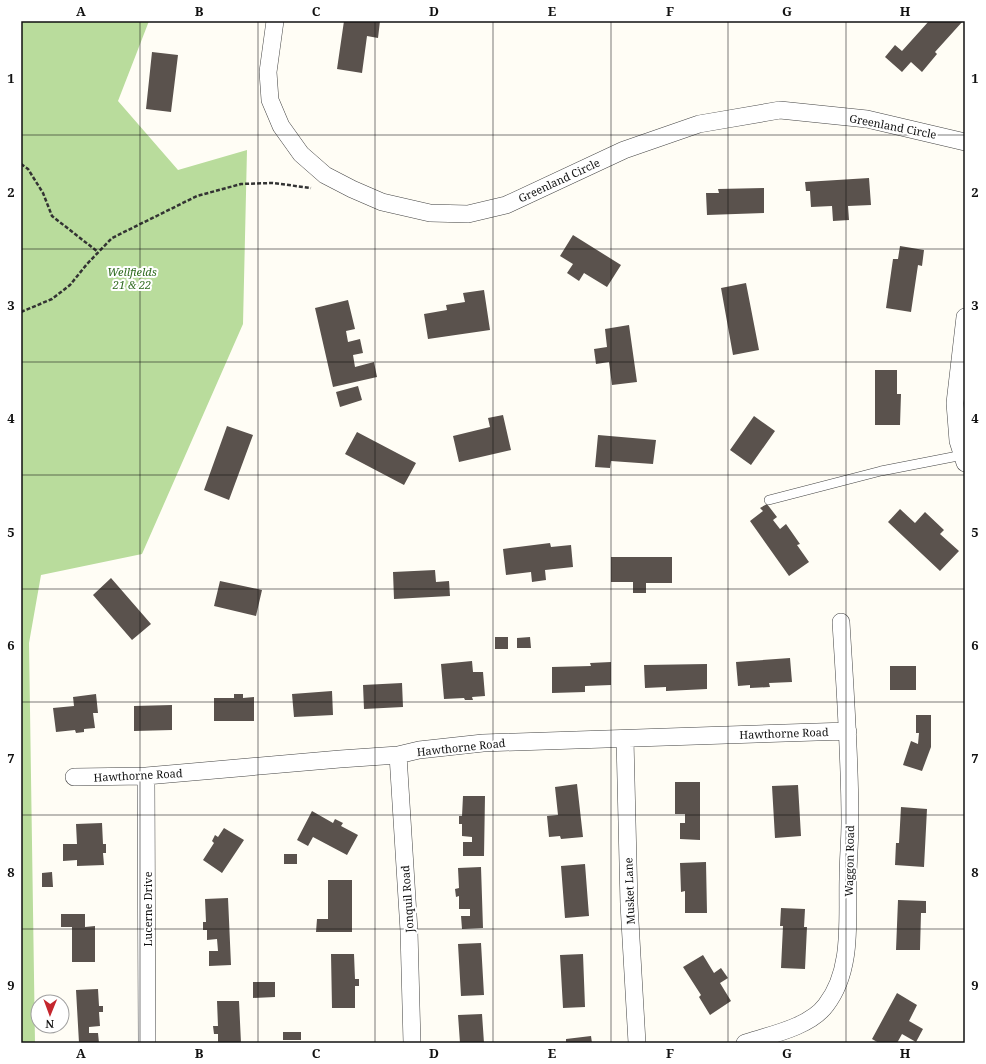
<svg xmlns="http://www.w3.org/2000/svg" width="986" height="1064" font-family="'Noto Serif',serif">
<style>
.forest{fill:#b9dc9c}
.building{fill:#5a524d}
.lines{fill:none;stroke-linecap:round;stroke-linejoin:round}
.lane-casing{stroke:#444;stroke-width:10}
.street-casing{stroke:#444;stroke-width:18}
.path{stroke:#333;stroke-width:2.5;stroke-dasharray:4 2;stroke-linecap:butt}
.lane{stroke:#fff;stroke-width:9}
.street{stroke:#fff;stroke-width:17}
.grid{fill:none;stroke:#111;stroke-width:1;stroke-opacity:0.55}
.labels{text-anchor:middle;dominant-baseline:central;stroke-width:4;stroke-linejoin:round;paint-order:stroke}
.street-label{font-size:11px;fill:#111;stroke:#fff}
.park-label{font-size:11px;font-style:italic;fill:#2f6b1f;stroke:#fff}
.neatline{fill:none;stroke:#111;stroke-width:1.5}
.grid-label{font-size:13px;text-anchor:middle;font-weight:bold;fill:#111}
</style>
<rect width="100%" height="100%" fill="#fffdf5"/>
<path class="forest" d="M21,21h128l-31,80 60,69 69,-20 -4,174 -101,230 -101,21 -12,68 6,400h-14z"/>
<path class="building" d="M344,21h36l-2,17 -11,-2 -5,37 -25,-4z
M929,21h34l-28,31 2,2 -15,18 -11,-10 -9,10 -17,-15 10,-12 7,6z
M152,52l26,3 -7,57 -25,-3z
M869,178l2,27 -23,1 1,14 -16,1 -1,-15 -21,1 -1,-16h-4l-1,-9z
M764,188v25l-57,2 -1,-22h13l-1,-4z
M573,235l48,30 -14,22 -23,-14 -5,8 -12,-8 6,-9 -13,-8z
M900,246l24,4 -2,16 -4,-1 -7,47 -25,-4 7,-49h5z
M746,283l13,67 -26,5 -12,-67z
M484,290l6,40 -62,9 -4,-25 23,-4 -1,-5 19,-3 -2,-9z
M348,300l7,29 -9,2 2,11 12,-3 3,14 -10,2 2,12 19,-5 3,15 -44,10 -18,-79z
M629,325l8,57 -25,3 -3,-23 -13,2 -2,-15 13,-2 -2,-18z
M875,370h22v24h4l-1,31h-25z
M358,386l4,14 -22,7 -4,-15z
M503,415l8,35 -52,12 -6,-26 37,-9 -2,-9z
M754,416l21,15 -24,34 -21,-15z
M227,426l26,9 -24,65 -25,-10z
M357,432l59,31 -12,22 -59,-31z
M598,435l58,5 -3,24 -42,-3 -1,7 -15,-1z
M767,504l10,13 -4,3 7,9 6,-5 14,20 -3,1 12,17 -20,14 -39,-55 13,-10 -3,-3z
M900,509l15,14 10,-11 19,18 -4,4 19,17 -19,20 -52,-49z
M550,543l1,4 20,-2 2,22 -28,3 1,10 -14,2 -1,-10 -25,3 -3,-26z
M611,557h61v26h-26v10h-13v-11h-22z
M435,570l1,12 13,-1 1,15 -56,3 -1,-27z
M111,578l40,46 -19,16 -39,-45z
M220,581l42,9 -6,26 -42,-10z
M495,637h13v12h-13z
M530,637l1,11h-14v-10z
M790,658l2,24 -23,1 1,4 -20,1v-3l-12,1 -2,-24z
M472,661l1,11h10l2,24 -13,1 1,3h-8l-1,-2 -20,1 -3,-35z
M611,662v23l-26,1v6l-33,1v-26l39,-1 -1,-3z
M707,664v25l-41,2v-4l-21,1 -1,-23z
M890,666h26v24h-26z
M402,683l1,24 -39,2 -1,-24z
M332,691l1,24 -39,2 -2,-23z
M96,694l2,19h-5l2,15 -11,1v3l-8,1 -1,-3 -19,2 -3,-24 21,-2 -1,-9z
M234,694h9v4l11,-1v24h-40v-23h20z
M172,705v25l-38,1v-25z
M916,715h15v32l-9,24 -19,-6 8,-24 7,3 1,-11h-3z
M675,782h25v58l-20,-1v-16h5v-9h-10z
M577,784l6,53 -22,2 -1,-3 -11,1 -2,-21 11,-1 -3,-28z
M798,785l3,51 -26,2 -3,-52z
M463,796h22l-1,60h-21v-14h9v-5l-10,-1v-12h-3v-8h3z
M901,807l26,2 -3,58 -29,-2 1,-22h3z
M312,811l21,12 2,-4 8,4 -2,3 17,9 -11,20 -34,-18 -5,9 -11,-6z
M102,823l1,21h3v9h-3l1,12 -27,1v-6l-14,1v-17h14l-1,-20z
M224,828l20,12 -22,33 -19,-13 11,-17 -2,-2 3,-6 3,2z
M284,854h13v10h-13z
M706,862l1,51h-22v-22l-4,1 -1,-29z
M585,864l4,52 -24,2 -4,-52z
M481,867l2,61 -21,1 -1,-13h9v-7h-11v-13l-3,1 -1,-8 4,-1 -1,-20z
M52,872l1,15h-11v-14z
M328,880h24v52h-36l1,-13h11z
M228,898l3,67 -22,1v-15h9l-1,-12 -10,1v-10h-4v-8h3l-1,-23z
M898,900l28,1v12h-5l-1,37h-24z
M781,908l24,1 -1,18h3l-2,42 -24,-1 2,-42h-3z
M61,914h24v13l10,-1v36h-23v-35h-11z
M481,943l3,52 -23,1 -3,-52z
M331,954h23l1,25h4v7h-4v22h-23z
M583,954l2,53 -22,1 -3,-53z
M703,955l11,18 7,-5 7,10 -8,5 11,18 -21,14 -11,-18 2,-2 -18,-28z
M253,982h22v15l-22,1z
M98,989l1,17h4v6h-4l1,14 -11,1v6h9l1,10h-20l-3,-53z
M897,993l20,12 -8,16 14,8 -7,13 -14,-8 -5,9h-18l-7,-4z
M217,1001h22l2,42h-23v-9h-4l-1,-8h5z
M482,1014l2,29h-24l-2,-28z
M283,1032h18v8h-18z
M591,1036l1,7h-26v-4z"/>
<g class="lines">
<g class="lane-casing">
<path id="lane" d="M769,500l112,-29 82,-16"/>
</g>
<g class="street-casing">
<path id="street" d="M275,21l-7,51 2,28 11,26 20,28 24,21 27,14 30,13 48,11 38,1 38,-9 118,-55 75,-26 81,-14 87,9 98,23
M965,317l-10,86 3,38 7,22
M625,739l4,165 8,139
M398,755l11,176 3,112
M146,776l1,267
M74,777l72,-1 194,-17 58,-4 21,-5 64,-7 365,-12
M745,1043c25,-8 65,-16 81,-38 27,-35 21,-84 22,-126 0,-19 2,-38 2,-57 0,-67 -5,-133 -9,-200"/>
</g>
<path class="path" d="M21,164l7,5 15,24 9,23 46,36
M21,312l31,-13 18,-14 17,-21 25,-26 85,-42 44,-12 32,-1 38,5"/>
<use href="#lane" class="lane"/>
<use href="#street" class="street"/>
</g>
<path class="grid" d="M140,21v1022M258,21v1022M375,21v1022M493,21v1022M611,21v1022M728,21v1022M846,21v1022M21,135h944M21,249h944M21,362h944M21,475h944M21,589h944M21,702h944M21,815h944M21,929h944"/>
<g class="labels">
<g class="street-label">
<text transform="translate(893 126) rotate(11)">Greenland Circle</text>
<text transform="translate(559 180) rotate(-25)">Greenland Circle</text>
<text transform="translate(784 733) rotate(-2)">Hawthorne Road</text>
<text transform="translate(461 747) rotate(-6)">Hawthorne Road</text>
<text transform="translate(138 775) rotate(-3)">Hawthorne Road</text>
<text transform="translate(849 861) rotate(-89)">Waggon Road</text>
<text transform="translate(629 891) rotate(-92)">Musket Lane</text>
<text transform="translate(407 899) rotate(-94)">Jonquil Road</text>
<text transform="translate(147 909) rotate(-90)">Lucerne Drive</text>
</g>
<g class="park-label">
<text x="132" y="271">Wellfields<tspan x="132" dy="13">21 &amp; 22</tspan></text>
</g>
</g>
<rect width="986" height="1064" fill="none" stroke="#ffffff" stroke-width="44"/>
<g transform="translate(50 1014) rotate(181)"><circle r="19" fill="#ffffff" stroke="#a0a0a0"/>
<path d="M0-3L7 15L0 10L-7 15Z" fill="#c4262e"/>
<text y="-6" font-size="11" font-weight="bold" text-anchor="middle" fill="#111111">N</text>
</g>
<rect x="22" y="22" width="942" height="1020" class="neatline"/>
<g class="grid-label">
<text x="81" y="16">A</text>
<text x="199" y="16">B</text>
<text x="316" y="16">C</text>
<text x="434" y="16">D</text>
<text x="552" y="16">E</text>
<text x="670" y="16">F</text>
<text x="787" y="16">G</text>
<text x="905" y="16">H</text>
<text x="11" y="83">1</text>
<text x="975" y="83">1</text>
<text x="11" y="197">2</text>
<text x="975" y="197">2</text>
<text x="11" y="310">3</text>
<text x="975" y="310">3</text>
<text x="11" y="423">4</text>
<text x="975" y="423">4</text>
<text x="11" y="537">5</text>
<text x="975" y="537">5</text>
<text x="11" y="650">6</text>
<text x="975" y="650">6</text>
<text x="11" y="763">7</text>
<text x="975" y="763">7</text>
<text x="11" y="877">8</text>
<text x="975" y="877">8</text>
<text x="11" y="990">9</text>
<text x="975" y="990">9</text>
<text x="81" y="1058">A</text>
<text x="199" y="1058">B</text>
<text x="316" y="1058">C</text>
<text x="434" y="1058">D</text>
<text x="552" y="1058">E</text>
<text x="670" y="1058">F</text>
<text x="787" y="1058">G</text>
<text x="905" y="1058">H</text>
</g>
</svg>
